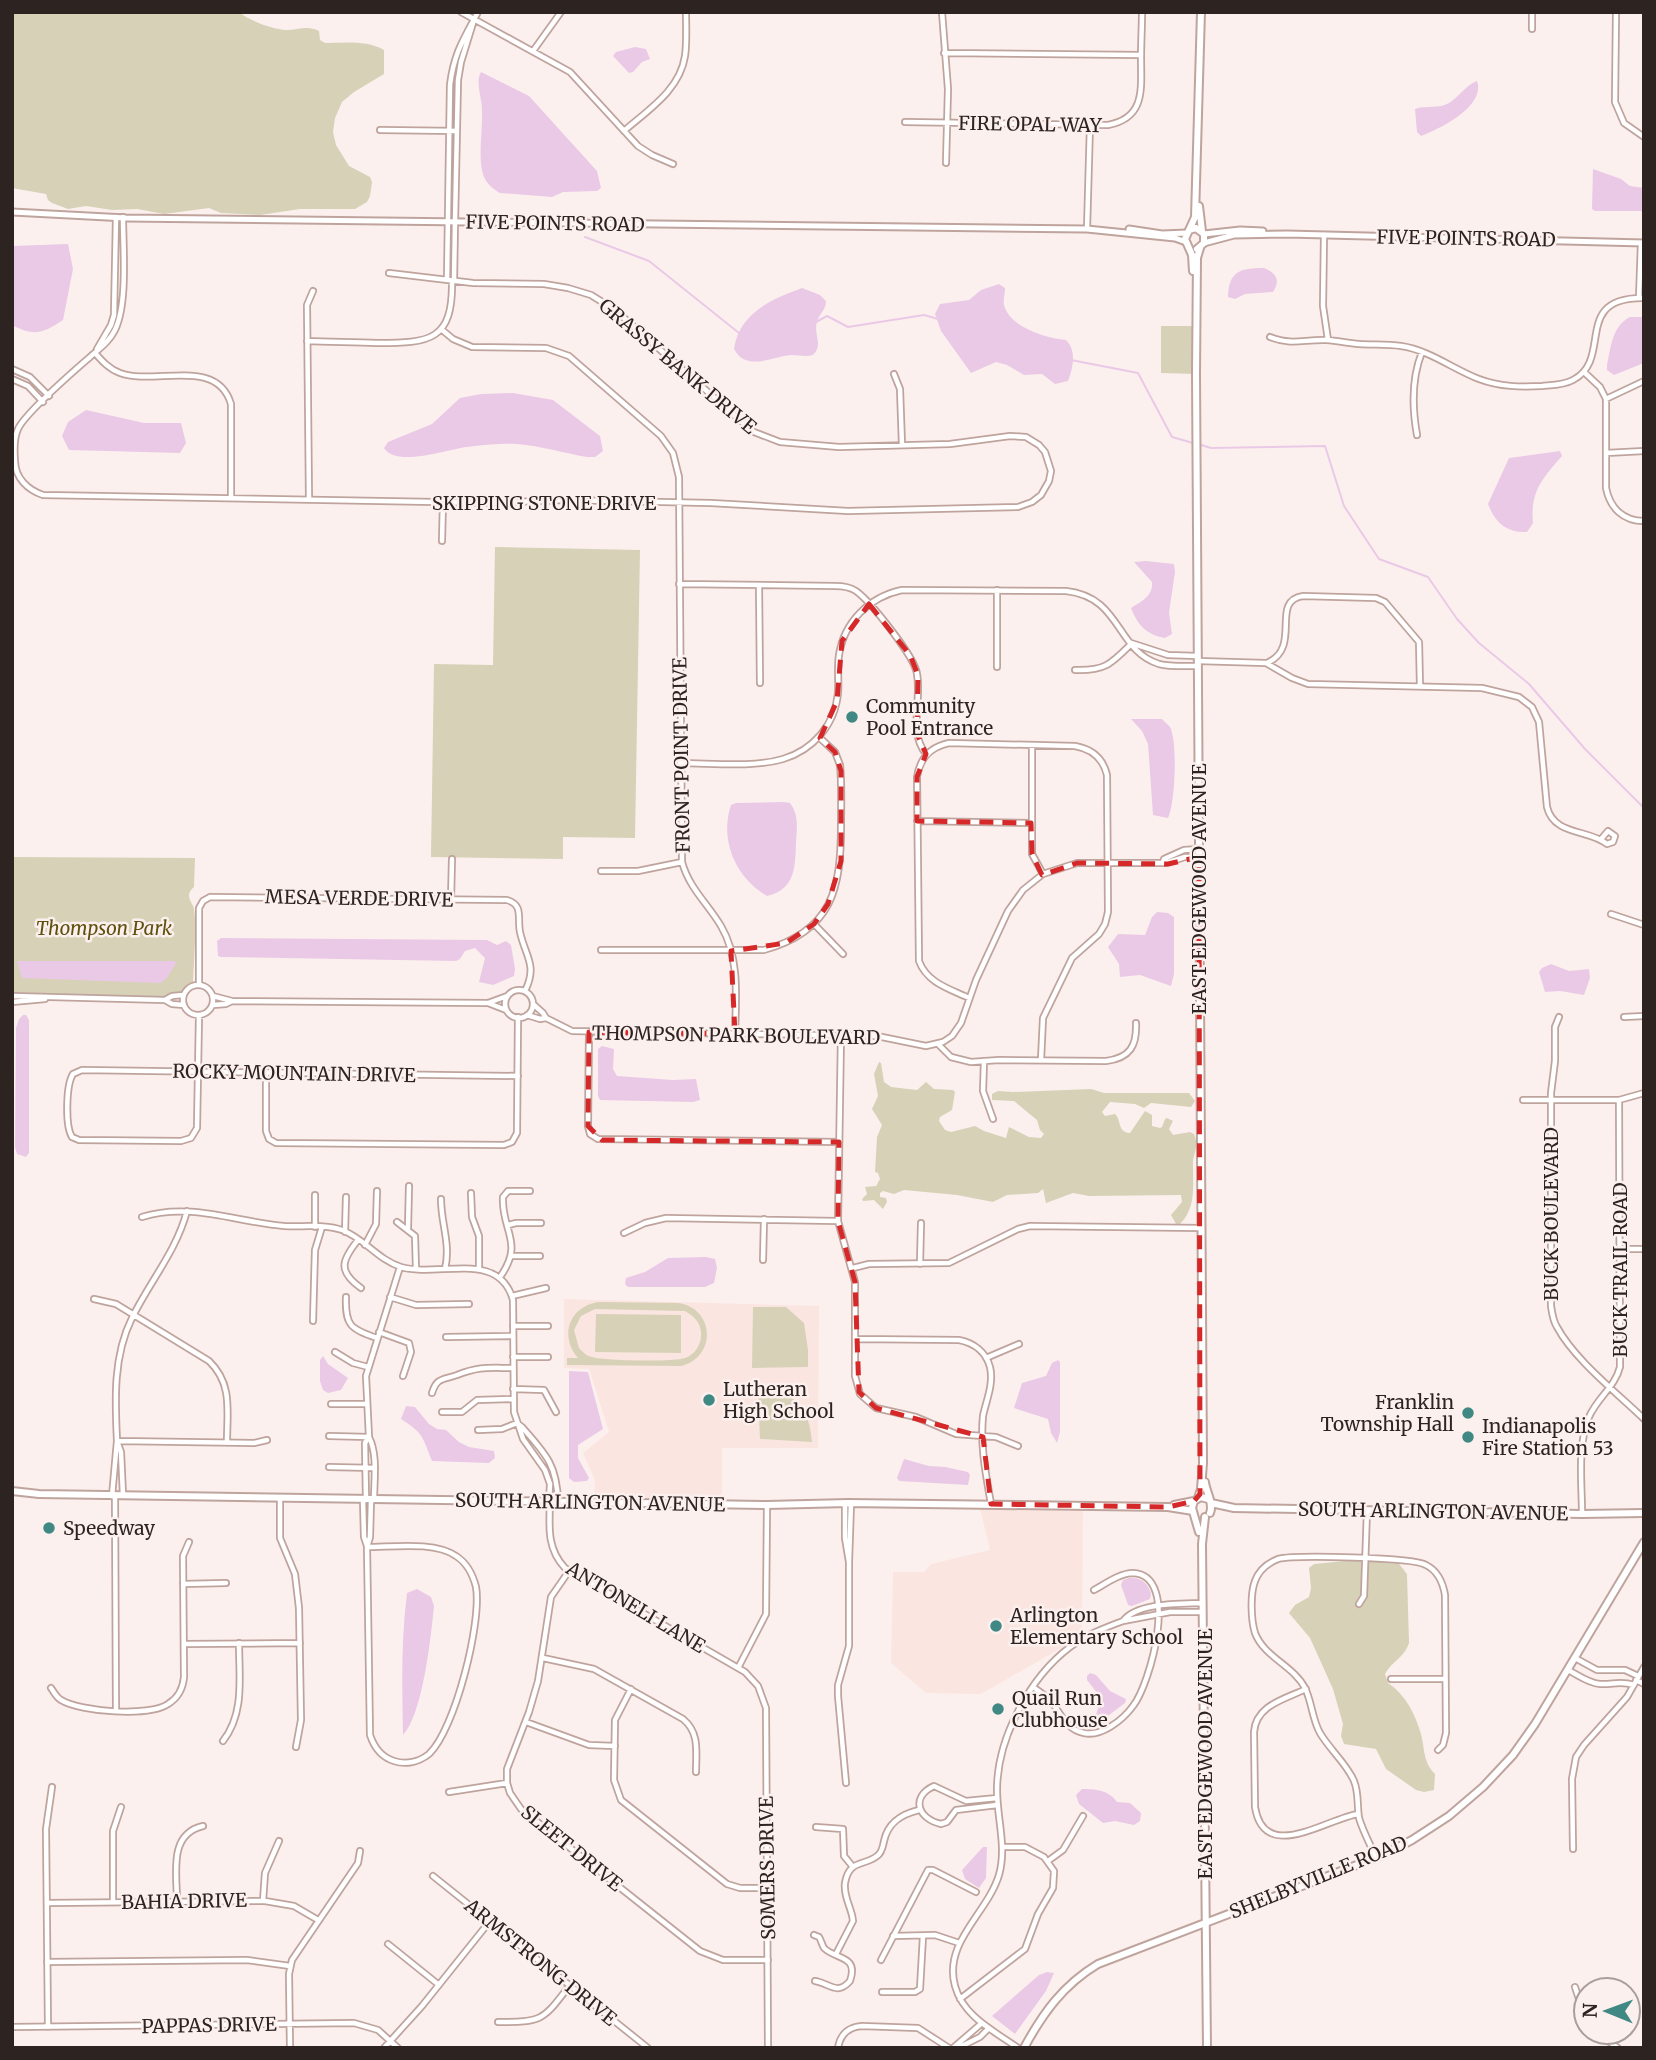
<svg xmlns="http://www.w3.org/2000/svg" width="1656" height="2060" font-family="Merriweather,serif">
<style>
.built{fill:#fbe5e0}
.green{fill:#d7d1b7;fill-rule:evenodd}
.water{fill:#eac9e6}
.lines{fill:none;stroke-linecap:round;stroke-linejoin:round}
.stream{stroke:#eac9e6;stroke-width:2}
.minor-casing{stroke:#bfa49e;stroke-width:8}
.tertiary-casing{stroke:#bfa49e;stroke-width:9}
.secondary-casing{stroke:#bfa49e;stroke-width:10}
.minor{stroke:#fff;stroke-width:4.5}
.tertiary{stroke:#fff;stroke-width:5}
.secondary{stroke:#fff;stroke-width:6}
.marked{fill:none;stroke:#d62828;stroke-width:5;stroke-dasharray:14 9;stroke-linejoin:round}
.poi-dot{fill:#408883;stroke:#fcf0ee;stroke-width:2.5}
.labels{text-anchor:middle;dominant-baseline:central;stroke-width:5;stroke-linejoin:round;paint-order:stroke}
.street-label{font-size:19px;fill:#2d2320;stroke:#fcf0ee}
.poi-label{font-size:19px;fill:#2d2320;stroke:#fcf0ee;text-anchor:start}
.park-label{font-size:19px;font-style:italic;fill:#5f500e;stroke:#fcf0ee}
</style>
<rect width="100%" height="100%" fill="#fcf0ee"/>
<path class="built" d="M564,1299l255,7 -1,142h-96v56l-128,-2 1,-22 -12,-27 26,-21 -20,-63 -25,-1z
M979,1504l104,2 -1,130 -101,58 -55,-1 -35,-30 2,-91h31l7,-8 59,-14z"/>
<path class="green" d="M12,12h227c11,9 33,17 47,18 13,0 21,-5 33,1l1,9 5,3c20,0 41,-3 59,7v24l-30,18 -12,10 -7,16 -2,14 3,13 13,21 21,11 2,5 -2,14 -3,6 -12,7h-55l-40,6 -39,-2 -12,-5 -45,6 -27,-5 -25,1 -26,-4 -18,3 -16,-6 -4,-3 -2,-6 -34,-6z
M1161,326h35v48l-35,-1z
M495,547l145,3 -5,288 -72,-1v22l-132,-2 3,-193 59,1z
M12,857l183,1 -1,29c-8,7 -5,11 -1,19 5,11 0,65 0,80l-9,9 -19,5 -153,-4z
M879,1062l2,1 3,19 7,5 26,3 9,-8 8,7 19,1 2,2 -3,18 -12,7 -1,4 6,9 6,2 24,-6 9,5 22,7 3,-11 20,10 12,1 3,-4 -4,-4 -3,-10 -23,-19 -22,-1v-6l6,-3 15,1 78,-3 13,4h85l6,8 -4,6 -40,-4 -7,5 -9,-4 -25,-2 -8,10 3,4 10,-2c7,7 2,18 15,19l15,-22 7,4v11l8,2 2,-1 3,-8 2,-1 6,3 -4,8 4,6 17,-3 4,2c6,15 -2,19 -1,32 0,21 3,42 -13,58h-4l-5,-9 11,-13 -1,-7 -92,1 -16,-3 -27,10 -3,-14 -5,4 -31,2 -14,7 -36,-7 -53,-5 -10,4 -11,-3 -3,2v4l6,1 1,4 -4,7 -9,-9 -11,1 -1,-2 5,-5 -2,-7 11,-1 4,-7 -2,-6 -3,-1 2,-35 5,-12 -10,-16 6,-13 -4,-22z
M599,1302l79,1c37,5 39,54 3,63l-114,-1v-7h11c-19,-22 -9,-52 21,-56zM595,1309l90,2c9,5 15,11 16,21 1,11 -5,22 -16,26 -10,4 -82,3 -93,-1 -6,-1 -9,-5 -13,-9l-5,-18 7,-14z
M753,1307h33l18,16 4,27v17l-56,1z
M596,1314l85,1v38l-86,-1z
M770,1388c30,10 39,22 42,54l-52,-3 -2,-50z
M1366,1559l30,1 11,14 2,69c-5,15 -16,17 -24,31l3,9c18,12 27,31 33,51 4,16 2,28 14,40l-1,16 -10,2 -8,-2 -30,-21 -10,-20 -32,-5 -3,-8 2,-12 -10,-35 -23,-51 -21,-25 6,-8 14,-8 2,-9 -2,-20 5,-4z"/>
<path class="water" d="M635,47l11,2 4,10 -8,3 -9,10 -4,1 -16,-17 3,-4z
M481,72l48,24 68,75 4,17 -4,3 -34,1 -11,5 -52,-4c-7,-4 -13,-9 -16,-16 -7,-18 -1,-47 -2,-67 0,-12 -7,-29 -1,-38z
M1477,81c9,25 -37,48 -56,55l-4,-4 -2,-23c11,-4 24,0 34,-6 11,-7 16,-17 28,-22z
M1593,169l28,10 9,7 14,2v23h-49l-3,-2z
M68,244l5,25 -10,51c-20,13 -28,17 -51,5v-79z
M1264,268c12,5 17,12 9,24l-28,2 -10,5 -7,-2c1,-26 12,-29 36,-29z
M999,284l6,4c0,6 -2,12 -1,17 6,23 43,33 62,35 11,11 7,28 2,41l-13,3 -13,-10 -18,1 -17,-10 -11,-3 -25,11 -30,-42 -6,-17 5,-10 29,-4 12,-10z
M802,288l18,7 6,6c0,9 -7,13 -9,21 -4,13 7,22 -4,33 -8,2 -14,0 -22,0 -13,1 -32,10 -45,5 -5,-1 -9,-6 -12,-11 5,-36 38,-50 68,-61z
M1630,317h14v46l-30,12 -7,-5v-5c4,-18 5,-39 23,-48z
M513,393l40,7 47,36 3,15 -8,6h-8c-23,-4 -46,-11 -70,-13 -16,-1 -34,1 -50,3 -19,2 -71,21 -83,1l4,-6 44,-18 28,-26 21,-4z
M86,410l58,13h37l5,20 -6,10 -111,-3 -7,-14 6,-14z
M1560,451l2,5c-20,23 -32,36 -29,67l-6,9c-20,1 -32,-9 -39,-28l21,-46z
M1146,561l28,3 1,8 -6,41 3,21 -7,4c-17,-2 -28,-13 -34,-30 11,-7 22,-12 21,-26l-18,-20z
M1131,719h31c2,3 6,5 8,8 8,14 5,78 -2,91l-15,-3 -5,-71 -6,-13z
M783,802l7,1c9,12 7,25 6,39 -1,24 0,47 -29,54 -31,-18 -48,-56 -36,-91l5,-2z
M1157,912l11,1 6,4v57l-3,12 -31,-11 -20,2 -1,-13 -11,-17 10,-13 27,1 7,-18z
M221,938l266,2 10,5 9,-4 5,4 4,24 -1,7 -21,9 -14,-3 6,-24 -10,-10 -10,3 -5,8 -4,2 -235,-4 -3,-1 -1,-15z
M17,961h156l4,1 -11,17 -6,4 -138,-5z
M1551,964l18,7 20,-2 1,9 -6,17 -24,-4 -15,1 -6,-20 3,-4z
M23,1015h3l3,5v133l-3,4 -9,-3 -2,-7 1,-119 3,-9z
M602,1046l12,3 -1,20 4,7 56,4 23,-1 4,21 -7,2 -93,-2 -2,-4v-47z
M706,1257l9,2 2,9 -3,15 -9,4h-77l-3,-3 1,-6 19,-6 23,-14z
M323,1356l5,8 20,14 -7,12 -13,3 -5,-3 -3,-9v-21z
M1058,1360l2,2v70l-3,11 -6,-10 -3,-14 -34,-11 8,-25 24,-7 6,-13z
M569,1371l19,1 15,57 -25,16v13l11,20 -2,3 -13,1 -5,-4z
M406,1406l9,1 14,17 8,5 9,1 13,12 10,5 25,4 1,7 -6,5 -57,-2c-10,-25 -8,-27 -31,-42z
M904,1459l25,7 16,1 23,5 2,3 -2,10 -69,-4 -2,-3z
M1129,1578c12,-1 18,4 22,15l-1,6 -18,7 -4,-1 -7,-20 2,-5z
M417,1589l14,8 3,9c-3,30 -11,108 -31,129 -1,-48 -2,-95 4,-142z
M1090,1673l6,2 14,16 16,8 -1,4 -25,19 -4,-1 -1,-3 6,-20 -14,-18v-4z
M1082,1789c13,0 27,1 35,13l13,1 11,10 -1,8 -6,4 -19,-4 -12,2 -24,-19 -3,-9z
M983,1847h4l-1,31 -7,10 -14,-9 -3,-9z
M1047,1972l7,1 -8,18 -31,43 -23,-18 47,-41z"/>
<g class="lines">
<path class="stream" d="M585,237l64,24 90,72
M816,322l11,-6 21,11 76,-12 14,4
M1071,360l67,13 34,64 21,6
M1198,444l13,4 114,-2 19,60 35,53 49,18 29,42 22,24 50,41 56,65 59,59"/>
<g class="minor-casing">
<path id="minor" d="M461,12l109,60 68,74 14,9 21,9
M942,12l6,77 -2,74
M1616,12l-1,90 9,21 20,14
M1532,29v-17
M533,51l28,-39
M944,53l197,2
M905,122l203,3c38,-7 33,-37 33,-67 0,-15 1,-31 1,-46
M380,130l77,1
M624,131c24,-21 56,-41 61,-75 2,-14 1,-29 1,-44
M123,217c0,31 5,86 -8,113 -6,12 -15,18 -25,27 -16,14 -64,55 -72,72 -4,9 -4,21 -3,32 0,17 13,29 28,34l448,8 71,-3 149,3 137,8 170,-4 14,-5 9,-7 8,-14 2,-10 -6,-19 -6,-7 -13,-8 -16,-1 -60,8 -111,3 -59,-5 -26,-10 -12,-10 -127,-112 -24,-15 -23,-7 -24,-4 -71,-1 -84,-10
M455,222l3,-142 3,-18 12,-39
M1087,229l3,-104
M1324,235l-1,71 5,34
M447,280l3,-195c4,-32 13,-45 28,-73
M454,281l1,-59
M1639,298l2,-55
M441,329l12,10 19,8 74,1 23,8 92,80 12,17 6,24 3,385c7,26 26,42 39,64 19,32 15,73 14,108
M1270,337c24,9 33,2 57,3 11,1 21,3 32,4 14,1 28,0 42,2 28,4 52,23 78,33 21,8 42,8 63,7 11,-1 22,-1 31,-6 41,-21 -2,-83 71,-82
M307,341c24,1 47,1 70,2 53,0 76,-2 75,-62
M97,349l14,-24 3,-10 2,-98
M95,353c7,8 14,16 25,20 34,13 97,-17 111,31v94
M12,369l18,8 19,19
M1584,372l16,15 6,12v89c4,20 17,33 38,33
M894,374l6,15 2,56
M12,379l16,7 15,16
M1606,399l38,-18
M1417,435c-5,-28 -5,-58 5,-83
M1606,453l38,-2
M309,499l-2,-194 6,-14
M442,541l1,-39
M679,584l156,2c8,0 15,1 21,5 15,11 59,66 61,83 5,27 -9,58 9,80
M759,585l1,98
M1131,643l37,12 30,1
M1198,661l68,2 26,15 16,6 174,4 37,9 13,10 7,15 8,85c7,29 42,22 60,37l6,-2 2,-6 -7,-5 -6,7
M1267,663c36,-16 2,-62 36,-67l73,2 9,4 34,40 1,44
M997,667v-77
M1075,670c30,1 36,-6 56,-26
M1032,745v109l11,20
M680,763c31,0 73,5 103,-4 30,-9 52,-34 55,-66 1,-12 -1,-25 1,-38 5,-33 30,-58 63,-65l164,1c56,6 49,59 93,73 12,3 26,2 39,2
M917,821l114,2
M1163,862l1,-3 20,-9 15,-1
M601,871h37l44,-9
M451,899l1,-40
M1611,914l33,11
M814,924l29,30
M601,950h163c69,-19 77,-62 77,-125 0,-20 1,-41 -1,-60l-5,-13 -15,-14
M183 1000a15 15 0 1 1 30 0a15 15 0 1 1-30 0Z
M199,985v-77l4,-7 7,-4 297,3c17,5 10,18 13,32 5,24 18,33 5,59
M505 1004a14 14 0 1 1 28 0a14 14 0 1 1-28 0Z
M183,995l-11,1 -7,4 7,4 12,1
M12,996l153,4
M969,998c-19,-9 -42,-15 -50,-37l-2,-184c3,-19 13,-30 32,-34l126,3c17,3 28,12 32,29l1,137 -3,12 -6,10 -27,24 -29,60 -2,42
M232,1001l256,2 19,-7
M12,1002l33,-3
M488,1003l18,7
M533,1004l10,9 3,5 26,13 305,5 49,10 17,-4 9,-6 9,-13 15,-43 32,-69 15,-21 20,-16 34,-11h89l19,-6h14
M213,1005l13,-1 6,-3 -19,-5
M527,1015l13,4 6,-1
M199,1016l-2,112 -6,10 -10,3 -102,-1 -7,-3c-7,-11 -6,-52 1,-63l9,-4c145,2 291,4 436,6
M1559,1017l-4,10v34l-4,32v213c1,7 2,15 6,21 17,32 60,66 87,92
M1624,1017l20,-1
M589,1032l-1,94 2,8 8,5 241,3
M841,1035l-3,186 17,61v94l5,18 16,14 40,9 40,17 40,3 22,9
M938,1044l13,13 20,5 28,-2 107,1c24,-3 31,-15 30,-38
M984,1061l-1,30 10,28
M266,1073v58l3,8 7,4 228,2 8,-3 5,-9 1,-116
M1523,1100h96l25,-7
M471,1193l1,24 7,19v33
M441,1199c0,25 10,45 4,70
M187,1211c-11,41 -37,70 -55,107 -19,38 -17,82 -15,123l137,2 13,-3
M142,1217c48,-15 94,5 142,9 19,1 41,-2 58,4 22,8 36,30 59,37 37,11 98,-18 112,33l1,112 9,27 22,31 5,14 -1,18
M397,1222l18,14 1,33
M508,1225l8,-2h25
M315,1227v-32
M408,1228l1,-42
M345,1232l1,-35
M624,1233l21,-10 21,-5 172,3
M358,1240c-16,20 -21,31 3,48
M365,1245l11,-21 1,-33
M1620,1249h24
M511,1256h29
M763,1260l1,-41
M920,1264l1,-41
M853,1268l16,-4 80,-1 69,-34 12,-3 171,2
M500,1277c25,-35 1,-46 3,-80l5,-6h22
M512,1296l34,-8
M346,1297c-1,28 4,32 31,41
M390,1297l26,8 53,-1
M94,1299l22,5 93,57c24,23 18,50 18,81
M313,1321l2,-71 7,-23
M513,1326h35
M379,1332l30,11 2,9 -8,24
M446,1337l67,-1
M855,1339l104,1c15,3 27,12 31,27 4,17 -4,34 -7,49 -3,30 3,59 8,88
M335,1352l18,11 15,4
M513,1357h35
M986,1358l33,-14
M513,1389l31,1 12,22
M432,1393c5,-16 11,-13 25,-18 23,-9 32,-7 56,-7
M331,1404h35
M442,1412h20l15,-12 36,-1
M478,1430l24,-1 15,-6 5,4c24,27 35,38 36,75
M329,1436l40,1
M329,1467l46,1
M112,1496l5,-55 4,11 2,43
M115,1496l1,215
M280,1499v39l15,36 4,34 2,112 -5,27
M363,1500l1,37 3,9
M366,1500l-1,-57 3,-5
M374,1500c0,-20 4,-45 -5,-63l-3,-61 34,-109
M550,1502c-1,25 -3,47 15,66l180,104 13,14 8,22 2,340
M845,1503v35l4,24 2,-59
M1582,1514c0,-31 -5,-68 7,-97 8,-19 26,-30 31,-50l-1,-267
M367,1547c25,0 68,-6 89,9 11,7 17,19 20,31 6,35 -21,143 -47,167 -10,8 -23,11 -35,7 -13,-4 -20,-14 -24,-26l-3,-188 3,-10 1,-37
M569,1571l-18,26 -13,84 -9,31 -22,57v14l3,10 11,16 179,142 23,9h45
M183,1584l43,-1
M1359,1604l5,-8 3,-86
M1123,1621l47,-9h33
M184,1644l116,-1
M543,1658l51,11 89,50c17,14 13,33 13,53
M1575,1658l22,12h28l13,6
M738,1668l28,-54 1,-109
M1568,1670c10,5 20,13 32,14 13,1 19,-4 34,1
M1391,1679h54
M1636,1680l8,4
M1033,1687c6,4 12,8 17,13 11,13 16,30 34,33 17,4 39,-13 49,-27 17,-21 48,-131 0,-133 -13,0 -28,11 -39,17
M51,1688c3,4 5,9 10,12 20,12 88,17 107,4 10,-6 15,-16 16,-27l-1,-121 6,-14
M631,1689l-16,31 -1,60 7,20 106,84 13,4h27
M1306,1689c-21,10 -50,16 -52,43l1,75c9,57 71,12 103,7
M526,1722l63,23 26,1
M223,1741c22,-28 16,-64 16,-98
M846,1783l-8,-87v-11l11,-39v-84
M449,1792l58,-9
M997,1798l-31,3 -32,-15c-24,11 -16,33 7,38l6,-2 9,-12 41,-5
M816,1827l27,2 1,27 9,11
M1573,1849l-1,-70 4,-22 8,-12 43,-48 17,-30
M1376,1857c-6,-12 -13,-26 -17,-39 -2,-12 0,-25 -5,-37 -7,-17 -24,-31 -34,-48 -8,-14 -8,-31 -15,-45 -11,-22 -41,-31 -50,-55 -4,-13 -5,-39 0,-52 4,-11 13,-18 23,-22 16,-4 135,-2 148,6 12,6 17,18 19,30l1,138 -3,12 -5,5
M1048,1861l15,-11 20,-34
M433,1876l215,172
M177,1901c0,-27 -9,-67 26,-75
M263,1901l2,-28 14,-32
M113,1902v-71l8,-24
M47,1903l218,-2 29,5 24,14
M814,1935l5,2c1,1 4,10 5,11 12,12 35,7 26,33 -13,15 -21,2 -35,0
M893,1936l42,-1 24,8
M388,1944l51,41
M836,1954l17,-33c-1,-13 -10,-24 -8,-38 4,-24 20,-17 32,-27 5,-3 6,-10 7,-15 4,-19 18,-27 35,-31
M881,1960l47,-90h5l43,22
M47,1962l200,-2 43,6
M1575,1987l11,33
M882,1992h33l5,-3 3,-53
M960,1999l65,-50 13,-35 15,-26 1,-17 -10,-14 -19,-10h-23
M498,2022c46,0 45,-2 72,-37
M12,2027l342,-4 24,7 20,18
M48,2027l-2,-198 6,-42
M1595,2032l23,16
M290,2048l-1,-74 3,-14 66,-97 2,-12
M384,2048l38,-42 68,-85
M838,2048c2,-13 10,-21 24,-22l56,2 31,20
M953,2048l29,-25
M958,2048l22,-11 9,-9
M1018,2048c-24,-17 -55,-32 -63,-62 -12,-44 32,-72 44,-111 8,-28 -2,-56 -2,-85 0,-51 32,-112 73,-143 16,-12 34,-19 53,-26 14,-19 59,-17 80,-18"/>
</g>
<g class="tertiary-casing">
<path id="tertiary" d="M12,212l114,6 961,11 88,9 11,4
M1129,229l33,5 25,-1
M1204,234l36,-4 23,1
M1204,243l30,-8 53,-1 357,9"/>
</g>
<g class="secondary-casing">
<path id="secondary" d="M1199,206l3,25
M1189,230l7,-2 8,6v9l-7,6
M1193,271l-1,-16 -7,-16 10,-22 6,-205
M1205,1482c1,10 9,21 5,31
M12,1491l27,3 728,11 81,-2 320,4 25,4
M1198,1498l3,-9 2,-26 -7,-1089 1,-116 3,-10
M1194,1501l-2,7 7,24
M1211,1503l23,5 348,6 62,-1
M1174,1505l20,-4 7,-4 7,2
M1205,1517l-3,27 5,504
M1024,2048c19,-35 39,-63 74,-84l285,-109 29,-15 37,-24 34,-29 30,-32 22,-31 109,-182"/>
</g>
<use href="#minor" class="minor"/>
<use href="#tertiary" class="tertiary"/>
<use href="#secondary" class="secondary"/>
</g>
<path class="marked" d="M869,604l41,51 8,20 -1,59 9,20 -9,23v44l114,2 1,31 10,21 35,-12 91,1 31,-7 1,637 -6,7 -26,6 -177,-3 -8,-67 -107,-29 -17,-16 -4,-110 -17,-61 1,-79 -237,-2 -14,-14 1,-94 146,2 -4,-83 55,-8 28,-19 14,-20 13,-43v-90l-6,-19 -15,-14 17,-37 5,-60z"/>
<g class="poi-dot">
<circle cx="852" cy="717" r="7"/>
<circle cx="709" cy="1400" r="7"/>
<circle cx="1468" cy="1413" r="7"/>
<circle cx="1468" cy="1437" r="7"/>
<circle cx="49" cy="1528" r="7"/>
<circle cx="996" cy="1626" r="7"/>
<circle cx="998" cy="1709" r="7"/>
</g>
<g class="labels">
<g class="street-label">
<text transform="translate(1030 124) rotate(1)">FIRE OPAL WAY</text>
<text transform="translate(555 223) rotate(1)">FIVE POINTS ROAD</text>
<text transform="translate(1466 238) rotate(1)">FIVE POINTS ROAD</text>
<text transform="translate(678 366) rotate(40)">GRASSY BANK DRIVE</text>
<text x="544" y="503">SKIPPING STONE DRIVE</text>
<text transform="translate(681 755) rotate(-91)">FRONT POINT DRIVE</text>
<text transform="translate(1199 889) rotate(-90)">EAST EDGEWOOD AVENUE</text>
<text transform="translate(359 898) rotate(1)">MESA VERDE DRIVE</text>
<text transform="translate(736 1035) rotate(1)">THOMPSON PARK BOULEVARD</text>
<text transform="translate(294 1073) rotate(1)">ROCKY MOUNTAIN DRIVE</text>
<text transform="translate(1551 1214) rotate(-90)">BUCK BOULEVARD</text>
<text transform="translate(1620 1270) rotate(-90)">BUCK TRAIL ROAD</text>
<text transform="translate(590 1502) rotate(1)">SOUTH ARLINGTON AVENUE</text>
<text transform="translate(1433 1511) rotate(1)">SOUTH ARLINGTON AVENUE</text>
<text transform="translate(636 1607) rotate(31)">ANTONELI LANE</text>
<text transform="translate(1205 1754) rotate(-90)">EAST EDGEWOOD AVENUE</text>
<text transform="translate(572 1848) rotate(39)">SLEET DRIVE</text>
<text transform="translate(767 1868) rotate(-91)">SOMERS DRIVE</text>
<text transform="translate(1318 1877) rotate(-22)">SHELBYVILLE ROAD</text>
<text transform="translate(184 1901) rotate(-1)">BAHIA DRIVE</text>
<text transform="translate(541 1962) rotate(39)">ARMSTRONG DRIVE</text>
<text transform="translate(209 2025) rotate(-1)">PAPPAS DRIVE</text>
</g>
<g class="poi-label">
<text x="866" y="706">Community<tspan x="866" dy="22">Pool Entrance</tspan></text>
<text x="723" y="1389">Lutheran<tspan x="723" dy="22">High School</tspan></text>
<text x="1454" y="1402" text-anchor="end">Franklin<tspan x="1454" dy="22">Township Hall</tspan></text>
<text x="1482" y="1426">Indianapolis<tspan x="1482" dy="22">Fire Station 53</tspan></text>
<text x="63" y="1528">Speedway</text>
<text x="1010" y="1615">Arlington<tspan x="1010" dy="22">Elementary School</tspan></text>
<text x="1012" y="1698">Quail Run<tspan x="1012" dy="22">Clubhouse</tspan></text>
</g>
<g class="park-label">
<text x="104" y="928">Thompson Park</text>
</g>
</g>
<rect width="1656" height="2060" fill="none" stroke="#2d2320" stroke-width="28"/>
<g transform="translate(1607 2011) rotate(271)"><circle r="33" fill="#fcf0ee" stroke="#a99e9c" stroke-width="2"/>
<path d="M0-5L12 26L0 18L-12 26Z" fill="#408883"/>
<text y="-10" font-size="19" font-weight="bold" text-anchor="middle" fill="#2d2320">N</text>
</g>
</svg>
